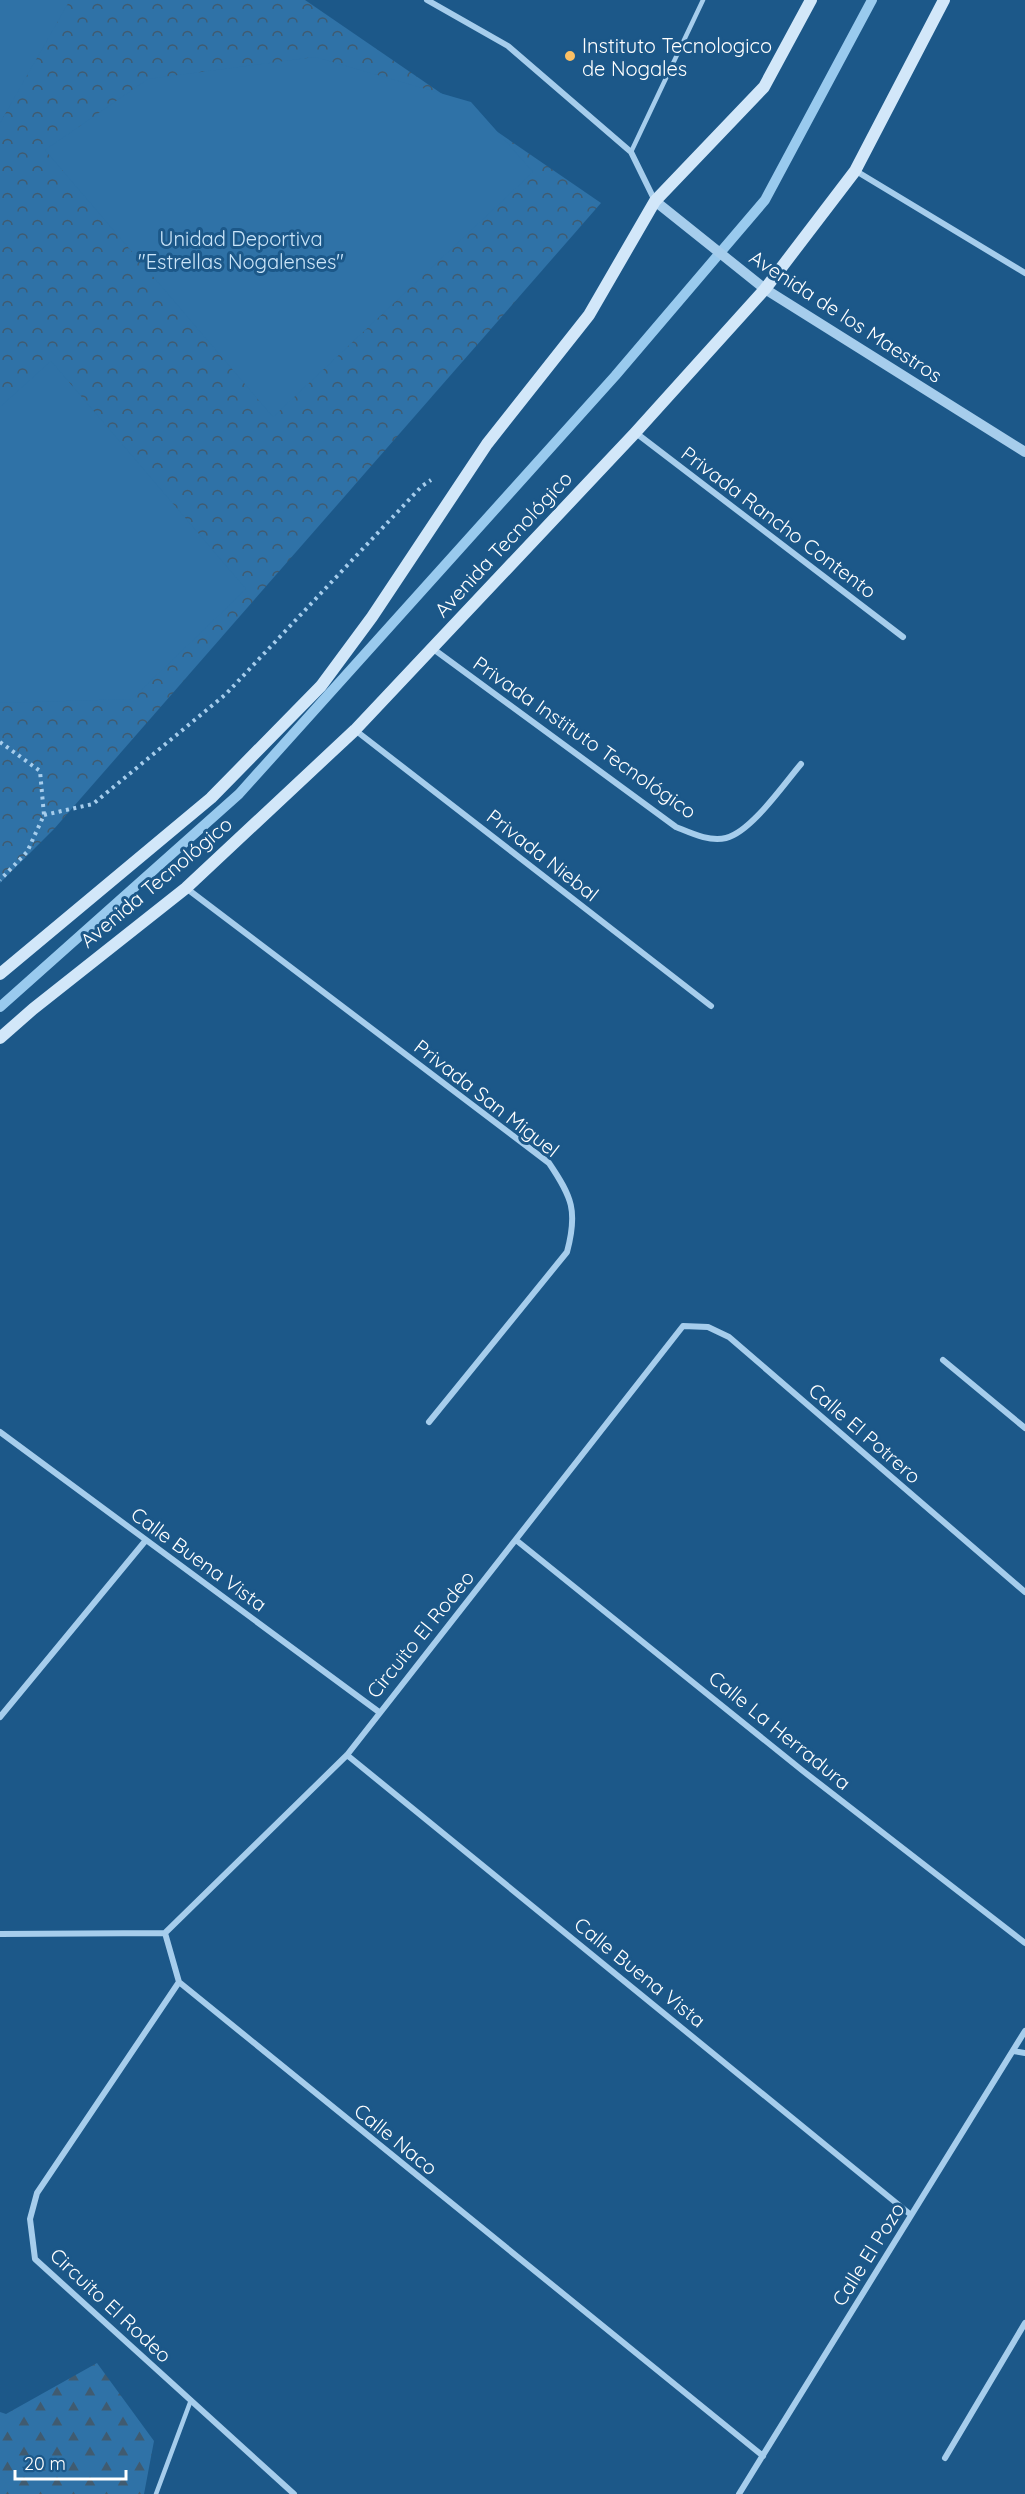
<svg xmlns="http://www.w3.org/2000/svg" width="1025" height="2494" font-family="Quicksand,sans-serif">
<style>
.forest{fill:url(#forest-firs)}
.park{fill:url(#park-crowns)}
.garden{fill:#2f72a7}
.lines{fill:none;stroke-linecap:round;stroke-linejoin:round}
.stream{stroke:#99caee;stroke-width:10}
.path{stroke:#a6cdec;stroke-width:4;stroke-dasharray:3 4.5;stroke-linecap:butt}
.service{stroke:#a6cdec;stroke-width:4.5}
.minor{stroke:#a6cdec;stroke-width:6}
.tertiary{stroke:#a6cdec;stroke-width:10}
.secondary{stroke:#d2e7f9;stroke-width:12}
.poi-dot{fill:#fcc064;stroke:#1c5889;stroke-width:2}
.labels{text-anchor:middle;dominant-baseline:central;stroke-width:6;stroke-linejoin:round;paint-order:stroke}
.poi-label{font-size:20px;fill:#fff;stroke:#1c5889;text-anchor:start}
.park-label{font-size:20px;fill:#cbe5f9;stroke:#1c5889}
.street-label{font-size:20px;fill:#fff;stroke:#1c5889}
</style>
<defs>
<pattern id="forest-firs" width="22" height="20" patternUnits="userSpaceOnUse" patternTransform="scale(1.5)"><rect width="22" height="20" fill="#2f72a7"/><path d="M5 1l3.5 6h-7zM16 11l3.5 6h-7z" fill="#405b70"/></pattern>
<pattern id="park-crowns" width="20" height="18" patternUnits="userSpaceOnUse" patternTransform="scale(1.5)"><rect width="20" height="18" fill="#2f72a7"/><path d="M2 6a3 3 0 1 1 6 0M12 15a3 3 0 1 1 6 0" fill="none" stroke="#405b70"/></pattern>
</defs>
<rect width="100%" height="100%" fill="#1c5889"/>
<path class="forest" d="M97,2363l57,78 -10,53h-144v-82l6,2z"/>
<path class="park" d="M0,0h305l296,203 -547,626 -54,54z"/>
<path class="garden" d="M0,0h70l-70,123z
M315,57l156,45 62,70 -260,245 -228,-267 103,-71z
M51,361l195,228 -114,110 -132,4v-296z"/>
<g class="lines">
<path class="stream" d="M0,1007l239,-213 376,-418 150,-176 107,-200"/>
<path class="path" d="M0,742l40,29 4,44 -17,37 -27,28
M44,815l49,-11 133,-110 196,-208 9,-6"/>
<path class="service" d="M631,152l72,-152
M156,2494l35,-94"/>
<path class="minor" d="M427,0l81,46 123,106 24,49
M856,171l169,102
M636,433l267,204
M432,648l244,179c15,6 33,15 50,11 25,-6 58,-54 75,-74
M355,730l356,276
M186,888l363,275c23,34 29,48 18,89l-138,170
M943,1360l82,68
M0,1432l379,280
M516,1540l287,231 222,172
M0,1717l146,-177
M347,1755l564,460
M165,1933l182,-178 336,-429 25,1 21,10 296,255
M165,1933l14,49 584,474
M0,1934l165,-1
M179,1982l-142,211 -7,26 5,40 259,235
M1013,2051l12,2
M945,2458l80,-135
M739,2494l286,-463"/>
<path class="tertiary" d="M655,201l110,88 260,163"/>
<path class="secondary" d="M0,974l211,-176 110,-112 51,-69 115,-173 102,-129 66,-114 109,-114 47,-87
M0,1038l33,-29 153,-121 169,-158 280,-297 130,-144 90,-118 89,-171"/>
</g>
<circle class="poi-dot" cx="570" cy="56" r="6"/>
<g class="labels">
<g class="poi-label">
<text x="582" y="45">Instituto Tecnologico<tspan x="582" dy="23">de Nogales</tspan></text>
</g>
<g class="park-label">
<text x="241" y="238">Unidad Deportiva<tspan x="241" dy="23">"Estrellas Nogalenses"</tspan></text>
</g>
<g class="street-label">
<text transform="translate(846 316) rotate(33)">Avenida de los Maestros</text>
<text transform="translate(779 522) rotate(37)">Privada Rancho Contento</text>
<text transform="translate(503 544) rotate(-47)">Avenida Tecnológico</text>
<text transform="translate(585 737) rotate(35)">Privada Instituto Tecnológico</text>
<text transform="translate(543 855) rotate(38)">Privada Niebal</text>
<text transform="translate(156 882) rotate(-40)">Avenida Tecnológico</text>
<text transform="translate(487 1098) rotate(38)">Privada San Miguel</text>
<text transform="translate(865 1433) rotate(41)">Calle El Potrero</text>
<text transform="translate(199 1559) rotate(36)">Calle Buena Vista</text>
<text transform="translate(420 1634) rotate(-51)">Circuito El Rodeo</text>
<text transform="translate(780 1730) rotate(39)">Calle La Herradura</text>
<text transform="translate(640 1972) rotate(39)">Calle Buena Vista</text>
<text transform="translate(396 2139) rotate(39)">Calle Naco</text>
<text transform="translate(868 2254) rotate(-58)">Calle El Pozo</text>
<text transform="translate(111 2305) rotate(43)">Circuito El Rodeo</text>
</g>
</g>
<path d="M15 2470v9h111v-9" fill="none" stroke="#ffffff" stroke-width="3"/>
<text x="24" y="2470" font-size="18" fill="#ffffff" stroke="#1c5889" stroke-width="4.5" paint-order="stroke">20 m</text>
</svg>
